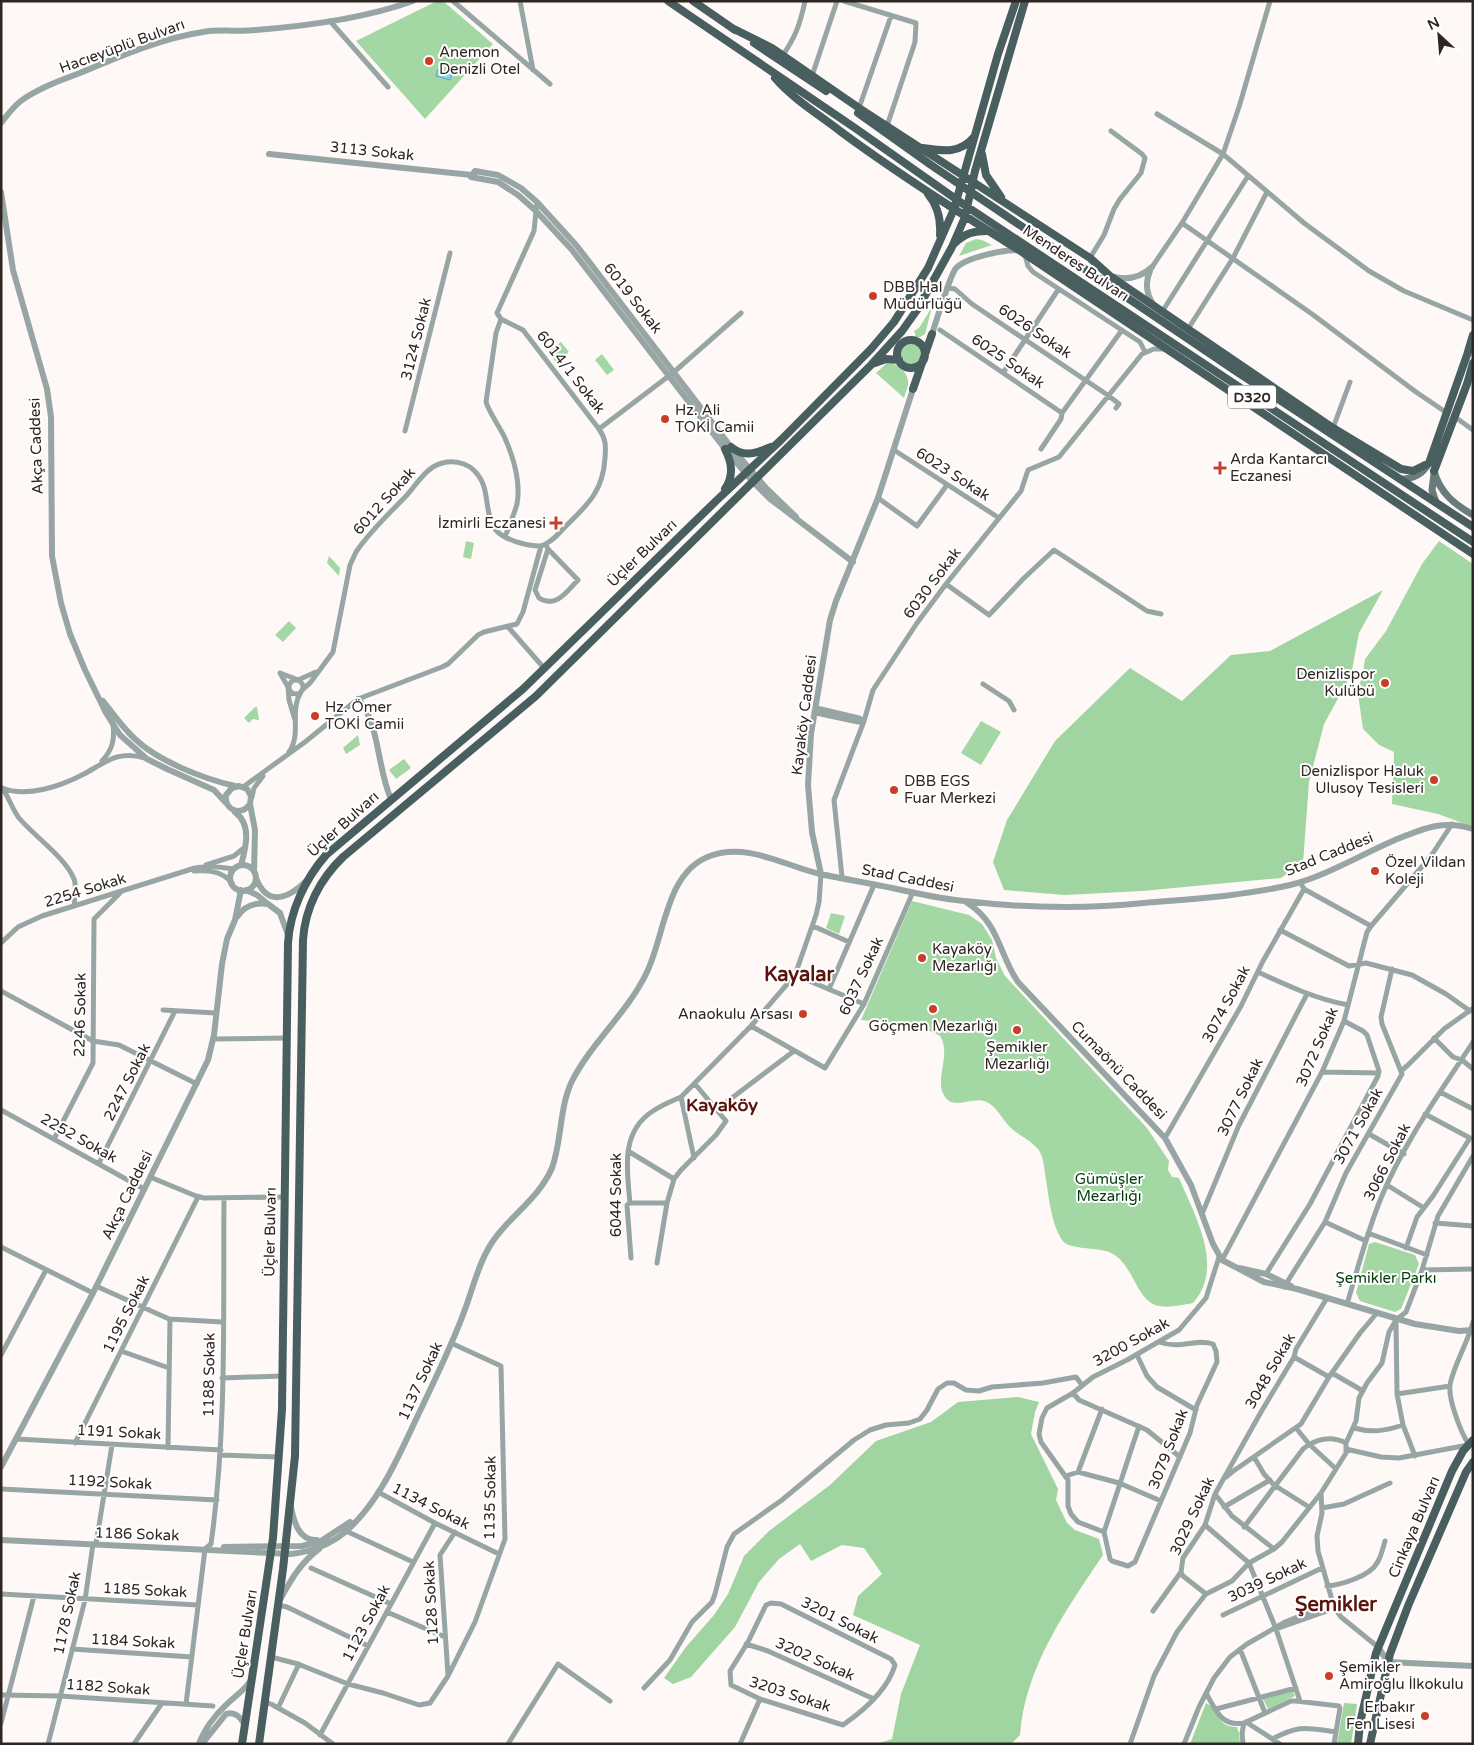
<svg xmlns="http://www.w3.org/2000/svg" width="1474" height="1745" font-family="'Varela Round',sans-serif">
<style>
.green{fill:#a3d7a3}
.forest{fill:#a0d4a0}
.water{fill:#80d7ee;stroke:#68a2b1}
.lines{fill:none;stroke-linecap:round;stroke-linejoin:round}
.minor{stroke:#98a5a5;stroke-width:5}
.tertiary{stroke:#98a5a5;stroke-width:6}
.secondary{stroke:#6a7b7c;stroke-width:7}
.primary{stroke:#495e5f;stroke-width:8}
.poi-dot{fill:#c93e28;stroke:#fff;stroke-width:2}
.labels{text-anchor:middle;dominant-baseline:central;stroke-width:4;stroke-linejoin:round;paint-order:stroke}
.shield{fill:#fff;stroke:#6d6764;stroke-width:1}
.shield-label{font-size:14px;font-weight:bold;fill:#2f2622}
.street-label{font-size:15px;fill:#2f2622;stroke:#fff}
.poi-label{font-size:15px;fill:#2f2622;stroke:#fff;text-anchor:start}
.park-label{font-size:15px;fill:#023c0b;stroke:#fff}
.quarter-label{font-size:18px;font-weight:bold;fill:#5a160c;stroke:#fff}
.district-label{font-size:20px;font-weight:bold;fill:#5a160c;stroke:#fff}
</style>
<rect width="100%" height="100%" fill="#fef9f7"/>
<path class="green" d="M437,1h6l50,43 -68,75 -69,-78z
M976,239l6,1 10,5 -33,11 7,-13z
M932,307l-7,27 -5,3h-4l-2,-6 5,-3z
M561,342l8,10 -13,10 -8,-10z
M901 354a10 10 0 1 1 20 0a10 10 0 1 1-20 0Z
M602,354l12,16 -7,5 -12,-15z
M888,362c9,2 19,9 20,19 1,5 -3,12 -4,17l-28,-25z
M466,541l8,2 -3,16 -8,-2z
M1439,541l34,23v263l-35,-13 -46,-10 2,-52 -15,-7 -16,-16 -6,-42 5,-8 3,-20 21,-28 36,-67z
M329,556l11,12 -1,8 -12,-13z
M289,621l7,7 -13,14 -8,-7z
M255,707h2l2,13 -6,-1 -4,4 -5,-5z
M981,721l20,11 -20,33 -20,-12z
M358,735l2,10 -14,9 -3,-6z
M404,759l7,9 -15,11 -7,-9z
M912,901l57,14 13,9 10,16 4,18 9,18 142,152 22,33 -1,9 4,7 7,1c16,38 46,89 14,125 -12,2 -27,6 -38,2 -20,-8 -22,-43 -46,-53 -12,-5 -41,-2 -47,-12 -12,-19 -13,-45 -17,-66 -1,-9 -2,-18 -7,-25 -9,-10 -22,-15 -30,-24 -7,-8 -13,-21 -24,-24 -12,-4 -30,9 -39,-4 -12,-16 8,-45 -6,-62l-24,-10 -54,-5z
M831,913l14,3 -6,18 -13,-6z
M1375,1242l40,13 4,9 -18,45 -6,3 -35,-11 -4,-8 13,-49z
M1292,1691l2,2 1,3 -27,13 -5,-10z"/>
<path class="forest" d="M1383,590l-24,43 -8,42 -27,49 -15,58 -6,81 -22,15 -139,13 -77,4 -61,-5 -11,-28 14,-42 48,-79 75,-73 52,33 49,-46 39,-4z
M1018,1397l21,5 -4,10 -4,22 27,55 -2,11 11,23 8,7 24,9 4,16c-37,55 -78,112 -83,180l-9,9h-135l16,-5 9,-45 19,-49 -67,-30 5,-19 24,-22 -18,-26 -22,-3 -31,16 -11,-17 -21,15 -20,23 -24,45 -44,50 -18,7 -9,-6 22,-31 28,-32 14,-21 16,-38 25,-25 61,-46 46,-44 55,-19 27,-20z
M1206,1703c15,8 10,24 31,24l2,6 1,11h-50z
M1344,1703l13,1 -6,40h-14z"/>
<path class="water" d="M438,69l14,4 -2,7 -14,-4z"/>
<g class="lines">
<path class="minor" d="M453,1l97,83
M520,1l13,69
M844,1l72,22 -1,19 -28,84
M330,21l58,66
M781,58c14,-20 19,-33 24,-57
M812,76l25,-75
M859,108l32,-92
M1157,114l66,40 81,69 65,48 35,20 69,29
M537,202l-3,29 -37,82 4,6 22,11 76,99
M1182,223l130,91 104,78 31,21
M1025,255l3,11 5,6 107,70 4,8
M1090,258l14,-23 10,-26 6,-10 21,-26 4,-15 -3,-4 -31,-23
M1152,267l30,-44 41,-69 16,-47 31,-106
M948,288l7,1 17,15 137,92 10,8 -3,4
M1162,312l86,-136
M501,319l-5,14 -10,69c4,12 12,22 18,34 9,20 17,46 13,68 -3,11 -8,22 -12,33
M1188,329l45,-71 34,-66
M940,330l122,83
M1003,373l55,-83
M1455,417l18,13
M1333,428l17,-46
M405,431l45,-178
M1041,449l20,-30 1,-6 60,-83
M894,450l105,68
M878,498l39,28 30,-41
M546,545l2,4 30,31c-11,11 -22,29 -39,18l-4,-8 13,-41
M946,584l43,31 34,-36 31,-29 93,61 14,3
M508,627l36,41
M280,673l8,14 1,13 6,20
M280,673l16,6
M289 687a7 7 0 1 1 14 0a7 7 0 1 1-14 0Z
M298,680l18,-8
M983,684l26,17 5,9
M302,690l8,-7 23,-31 17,-87 6,-13c14,-21 34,-39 51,-57 8,-9 16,-22 26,-28 16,-9 35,-6 45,8 12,15 6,38 17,54 8,11 32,17 46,17
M817,708l42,10 5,3
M816,713l42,9 6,-1
M289,752c13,-18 0,-41 12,-60
M102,761c10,-11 13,-21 11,-35
M243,787l62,-45 53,-43 84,-32 6,-3 30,-29 6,-3 33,-8 6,-12 18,-66c10,-3 17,-12 24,-19 22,-22 38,-35 40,-69 1,-12 1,-19 -6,-29l75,-57 67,-59
M2,788c25,10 59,-2 82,-14 22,-12 34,-24 61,-16
M2,788c7,9 10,21 17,30 15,18 47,40 55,61 3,8 1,19 0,27
M252,797l2,-9 9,-12
M206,865l28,-9 11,-9
M194,871c15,-1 28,0 38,12
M842,877l-8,-77 30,-79 9,-31 44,-67 29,-39 75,-93 7,-21 31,-13 83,-103 12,-5h11
M1304,889l67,37
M813,926l36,16
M1280,930l69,36 17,-3 46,12 34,19 24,17
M1,943l17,-16 24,-11 153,-48 15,-2 24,3
M1258,972c30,14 58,27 90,33
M795,975l69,29
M829,989l45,-104
M1,991l92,50 26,4 78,39
M163,1010l53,3
M751,1026l74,42 39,-64 49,-112
M1434,1038l19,19 9,3 11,9
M213,1039l74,-1
M1401,1071l7,-6 36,-36 28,-20
M1322,1072l56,1
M1440,1092l33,17
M1,1110l143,79
M716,1110l78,-59
M1369,1134l35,20
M1165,1138l76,-132 22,-45 41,-72 -4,-7
M54,1139l39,-76 1,-144 26,-26
M628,1151l46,28
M694,1158l-13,-61 70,-71 44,-51 21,-60 3,-13 2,-28
M99,1163l76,-152
M150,1177l46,19 8,2 80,-1
M1387,1185l37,23
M630,1203h37
M1202,1214l37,-89 68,-131
M1325,1222l41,19
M1435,1223l38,3
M1368,1233l59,22
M1,1247l92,46
M1406,1248l11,-31 16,-21 37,-58 -45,-24
M631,1258l-4,-53 3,-2c-3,-33 -10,-71 23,-92 9,-6 19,-10 28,-14
M1222,1260l100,-188 22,-51 23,-89 4,-6 60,-70 21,-32
M657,1263l10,-60 7,-24 7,-9 35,-35 10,-14 -31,-37
M1422,1270l51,-1
M1266,1274l44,-70 68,-128 1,-5 -12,-36 -4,-4 -19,-10
M96,1286l73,33 53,3
M1284,1287l41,-65 21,-49 56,-99 -20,-50 -1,-7 11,-48
M1347,1304c11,-36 20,-72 34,-106 23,-56 59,-105 92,-156
M1396,1320l1,74 6,31 12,31
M121,1351l48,17
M1,1355l45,-85
M1137,1355l10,21 10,11 39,23
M1294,1357l35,20
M1332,1373l31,18
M222,1378l60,-2
M1073,1393l6,7 68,30 33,27
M1397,1394l53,-8
M1296,1428l13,16 26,24
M1354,1428c18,5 31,3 49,-3
M16,1439l205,11
M75,1443l123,-246
M1469,1445c-8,-12 -21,-46 -19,-60 3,-18 18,-43 23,-63
M168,1448l2,-129
M1346,1449l35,8 18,1 69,-13
M220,1455l60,2
M1254,1457l10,17 10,11 35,22
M1078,1472l24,-63
M1066,1476l12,-4 41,11 42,18
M1226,1477l6,-5 69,-48 28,-47 31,-44 17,-20
M1,1489l216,11
M378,1492l57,31 64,31
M1215,1494l17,22 42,33
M1224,1507l46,-27
M1322,1508l22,-4 46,-21
M1205,1525l44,38 27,66 24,72
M1244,1527l59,-78c12,-10 28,-14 43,-6
M346,1531l67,31
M1104,1532l-26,-10 -7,-8 -3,-8v-26l-27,-38 -2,-8 3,-16 5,-10 26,-15 20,-16 34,-17 52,-30 27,-32 13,-41
M1104,1532l6,27 2,2 16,5 7,-4 55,-129 7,-28 20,-43 -1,-11 -3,-7c-18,-6 -31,6 -54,-2
M1104,1532l35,-106
M96,1544l16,-99
M311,1568l80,36
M1181,1572l2,4 23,18
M1327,1586c14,-1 43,-10 50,-23 4,-6 6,-15 8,-22
M1,1594l197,11
M771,1603l10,1 110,55 4,6c-7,24 -32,46 -52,60l-83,-26 -29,-14 -1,-14 18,-29 18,-37z
M278,1605l9,2 81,39
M1153,1611l28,-39 2,-14 22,-33 10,-31 46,-82 33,-55 2,-8 31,-51
M387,1612l58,25
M1223,1615l99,-47
M1276,1629l51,-18
M746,1644l22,7 106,48
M1378,1647l-37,-30 -7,-10 -16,-56 -1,-15 5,-23 -1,-20 25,-40v-10l10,-22 3,-23 8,-15 15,-20 7,-31 7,-12 10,-8 16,-42 16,-54 35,-60
M72,1649l120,8
M1240,1649l25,64
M271,1657l27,7 50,20 35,9 36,12 11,-2 18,-27 27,-54 30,-83 -4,-173 -50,-23
M448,1675l-8,-120 15,-23
M644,1688l26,-28 22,-38 20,-20 3,-8 12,-47 7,-13 48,-34 72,-60 16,-10 16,-5 23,-2 11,-4 7,-9 11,-21 9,-6h7l12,7 13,1 13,-4 51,-4 33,-6 6,8
M1206,1693c10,17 15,34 38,30
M1,1695l59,1 153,10
M265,1702l6,2 34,19 28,21
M186,1704l19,-155 6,-5c16,-114 12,-230 13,-345
M278,1708l21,-44
M1216,1709l80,-21
M1246,1722l34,22
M1,1723l33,-127
M320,1735l115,-212
M1272,1739c29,-15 34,-11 64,-7
M48,1744l37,-144 8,-56
M134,1744l28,-41
M508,1744l50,-80 52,37
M740,1744l20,-45
M1130,1744l24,-68 23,-44 17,-23 12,-15 26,-13 17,-18 25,-14 8,-7 39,-49
M1184,1744l15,-37 15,-29 16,-21 17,-13 38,-22 22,-9 27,-6
M1243,1744l-1,-11 2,-10 47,-22h5l43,5 1,2 -6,36"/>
<path class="tertiary" d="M1,123c7,-9 14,-19 24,-25 17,-11 36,-18 55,-25 38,-16 82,-35 123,-41 16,-3 36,0 53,-2 52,-4 107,-11 157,-29
M269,154l203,21
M1,192l12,78 34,119 4,28 1,139 9,47 9,31 15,36 21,43 14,22 27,24 20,10 47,21 12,13
M1150,271c-5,11 -4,22 3,33
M1111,276c16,5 29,2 41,-9
M932,334c4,-12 18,-59 24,-66 11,-11 47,-18 63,-18
M796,517l-30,-29 -35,-41 -154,-201 -40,-44 -16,-14 -23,-13 -23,-4 -4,6 27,5 20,13 18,16 36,39 153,199 28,33 16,16 84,64
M358,699c22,24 19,70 33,100
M103,701c10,13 20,27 32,38 23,22 69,40 100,47
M250,804c-9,13 -26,6 -24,-9l6,-7 7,-2 8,3 4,7 -1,8 5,26 -1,41
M235,812c17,13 11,35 6,53
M230 878a13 13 0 1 1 26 0a13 13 0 1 1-26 0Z
M821,874l-9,-42 -4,-47 3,-51 19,-114 6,-19 42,-103 35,-109
M256,878c11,29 32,21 50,3
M246,890l11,5 11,9
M966,902c34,21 32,51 52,80l147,156 26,47 22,59 9,16 42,22 33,7 118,35 44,7 14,-1
M237,917c7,-11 17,-15 31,-13l12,9 8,22
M1239,1268l27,6 25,12
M1,1467l92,-174 115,-233 6,-25 8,-71 5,-25 8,-19 6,-30
M291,1507c3,15 8,34 26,33
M1,1540l290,14c19,-2 38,-9 53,-21 37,-31 56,-81 77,-124 15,-32 31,-64 43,-97 8,-20 12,-41 23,-61 16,-31 51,-50 65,-83 10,-27 7,-60 20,-87 20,-39 55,-68 74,-107 19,-37 19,-102 64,-118 37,-14 75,10 110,18 24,5 48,9 72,14 24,5 48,11 73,13 59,7 120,8 179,2 47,-4 99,-7 146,-18 36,-9 70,-30 105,-45 27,-11 49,-21 78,-11
M224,1547l78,-1 19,-5 29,-19
M280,1600c10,-19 21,-38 39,-51
M1378,1647l10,15 85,4
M199,1744c5,-14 16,-29 27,-39 9,-9 18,-14 25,-25
M202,1744l24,-30c9,-3 14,3 19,11"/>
<path class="secondary" d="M1434,471c6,22 20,33 39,44
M1434,474l-2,16 4,12
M1400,479c13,0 22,-4 29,-16"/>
<path class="primary" d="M668,1l187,127 108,76 510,338
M693,1l42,29
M732,28l40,20 87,60 231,150 20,18 28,19 195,133 68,41 12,2 16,-8 38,-108 6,-20
M754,43l72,48
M775,78c18,21 43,36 65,53 58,43 118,81 179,119l454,304
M858,113l73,52 303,205 239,157
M923,148c20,3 37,6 51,-11
M982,154l4,21 15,22
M928,194c10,12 13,26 12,41
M955,243c10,-10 19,-12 32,-12
M897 354a14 14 0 1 1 28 0a14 14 0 1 1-28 0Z
M875,363l11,-4 13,1
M913,389l19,-55
M731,447c13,11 26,6 40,0
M725,449c7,14 9,26 0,40
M1434,471l33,-87 6,-21
M242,1744l31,-206 9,-129 6,-466c2,-32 17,-64 38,-88l197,-166 194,-189 64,-60 90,-91 23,-27 34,-54 26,-59 44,-155 18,-53
M259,1744l24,-175 12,-113 8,-516c2,-32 17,-61 40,-83l193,-161 335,-331 31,-34 15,-21 35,-63 13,-30 10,-46 50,-170
M1358,1744l2,-21 16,-70 76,-182 11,-20 10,-11
M1370,1744l20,-90 18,-48 58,-134 7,-10"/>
</g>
<g class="poi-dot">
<circle cx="429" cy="61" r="5"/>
<circle cx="873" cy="296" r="5"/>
<circle cx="665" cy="419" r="5"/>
<path d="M1217.5 460.5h5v5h5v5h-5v5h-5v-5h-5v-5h5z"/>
<path d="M553.5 515.5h5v5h5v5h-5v5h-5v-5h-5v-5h5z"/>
<circle cx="1385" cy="683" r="5"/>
<circle cx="315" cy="716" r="5"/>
<circle cx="1434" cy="780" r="5"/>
<circle cx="894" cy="790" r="5"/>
<circle cx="1375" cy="871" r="5"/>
<circle cx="922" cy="958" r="5"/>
<circle cx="933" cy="1009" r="5"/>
<circle cx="803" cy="1014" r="5"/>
<circle cx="1017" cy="1030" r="5"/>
<circle cx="1329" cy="1676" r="5"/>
<circle cx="1425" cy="1716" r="5"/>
</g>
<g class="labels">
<rect class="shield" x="1228" y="385.5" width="48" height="23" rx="4"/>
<g class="shield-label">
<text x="1252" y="397">D320</text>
</g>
<g class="street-label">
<text transform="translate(122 46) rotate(-20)">Hacıeyüplü Bulvarı</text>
<text transform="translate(372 151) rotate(6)">3113 Sokak</text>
<text transform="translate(1076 263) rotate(34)">Menderes Bulvarı</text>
<text transform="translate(633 298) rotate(52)">6019 Sokak</text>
<text transform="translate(1035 331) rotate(34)">6026 Sokak</text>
<text transform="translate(416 339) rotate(-76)">3124 Sokak</text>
<text transform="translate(1008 361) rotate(34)">6025 Sokak</text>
<text transform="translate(571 372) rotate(52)">6014/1 Sokak</text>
<text transform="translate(36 446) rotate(-92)">Akça Caddesi</text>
<text transform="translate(953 474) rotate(33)">6023 Sokak</text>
<text transform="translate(384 501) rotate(-48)">6012 Sokak</text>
<text transform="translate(642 553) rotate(-44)">Üçler Bulvarı</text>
<text transform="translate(932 583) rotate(-53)">6030 Sokak</text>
<text transform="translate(804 715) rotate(-83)">Kayaköy Caddesi</text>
<text transform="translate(343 824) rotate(-42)">Üçler Bulvarı</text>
<text transform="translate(1329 854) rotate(-22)">Stad Caddesi</text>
<text transform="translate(908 878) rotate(11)">Stad Caddesi</text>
<text transform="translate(85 890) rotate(-17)">2254 Sokak</text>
<text transform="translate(861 976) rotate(-65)">6037 Sokak</text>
<text transform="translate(1226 1004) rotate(-62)">3074 Sokak</text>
<text transform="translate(80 1015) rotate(-89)">2246 Sokak</text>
<text transform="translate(1317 1047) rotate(-67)">3072 Sokak</text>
<text transform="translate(1119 1070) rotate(46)">Cumaönü Caddesi</text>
<text transform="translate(127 1082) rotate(-63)">2247 Sokak</text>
<text transform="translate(1240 1097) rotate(-64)">3077 Sokak</text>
<text transform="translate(1358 1126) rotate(-61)">3071 Sokak</text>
<text transform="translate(79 1138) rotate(29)">2252 Sokak</text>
<text transform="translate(1387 1162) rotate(-63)">3066 Sokak</text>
<text transform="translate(127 1195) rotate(-64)">Akça Caddesi</text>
<text transform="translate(616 1195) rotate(-90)">6044 Sokak</text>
<text transform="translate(270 1232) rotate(-89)">Üçler Bulvarı</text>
<text transform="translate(126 1314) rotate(-63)">1195 Sokak</text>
<text transform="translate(1131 1342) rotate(-29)">3200 Sokak</text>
<text transform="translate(1270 1371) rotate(-60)">3048 Sokak</text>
<text transform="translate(209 1375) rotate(-89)">1188 Sokak</text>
<text transform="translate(420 1381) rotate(-65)">1137 Sokak</text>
<text transform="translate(119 1432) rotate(3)">1191 Sokak</text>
<text transform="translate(1168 1449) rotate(-69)">3079 Sokak</text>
<text transform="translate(110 1482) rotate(3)">1192 Sokak</text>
<text transform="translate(490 1498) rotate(-89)">1135 Sokak</text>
<text transform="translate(431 1506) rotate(27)">1134 Sokak</text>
<text transform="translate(1192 1516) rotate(-65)">3029 Sokak</text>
<text transform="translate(1414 1527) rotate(-67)">Cinkaya Bulvarı</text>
<text transform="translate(137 1534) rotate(2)">1186 Sokak</text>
<text transform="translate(1267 1580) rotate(-25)">3039 Sokak</text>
<text transform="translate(145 1590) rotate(3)">1185 Sokak</text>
<text transform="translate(431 1603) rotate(-93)">1128 Sokak</text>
<text transform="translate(67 1613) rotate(-78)">1178 Sokak</text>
<text transform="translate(840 1620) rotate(27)">3201 Sokak</text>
<text transform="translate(366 1623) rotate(-62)">1123 Sokak</text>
<text transform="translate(245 1634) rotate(-81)">Üçler Bulvarı</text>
<text transform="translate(133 1641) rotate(3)">1184 Sokak</text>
<text transform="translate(815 1659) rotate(24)">3202 Sokak</text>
<text transform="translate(108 1687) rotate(4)">1182 Sokak</text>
<text transform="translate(790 1694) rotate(18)">3203 Sokak</text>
</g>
<g class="poi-label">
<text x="439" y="52">Anemon<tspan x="439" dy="17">Denizli Otel</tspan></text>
<text x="883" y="287">DBB Hal<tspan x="883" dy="17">Müdürlüğü</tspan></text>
<text x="675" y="410">Hz. Ali<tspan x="675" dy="17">TOKİ Camii</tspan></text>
<text x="1230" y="459">Arda Kantarcı<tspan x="1230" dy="17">Eczanesi</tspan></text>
<text x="546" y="523" text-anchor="end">İzmirli Eczanesi</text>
<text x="1375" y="674" text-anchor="end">Denizlispor<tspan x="1375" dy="17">Kulübü</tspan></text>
<text x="325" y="707">Hz. Ömer<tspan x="325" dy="17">TOKİ Camii</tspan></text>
<text x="1424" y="771" text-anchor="end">Denizlispor Haluk<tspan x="1424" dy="17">Ulusoy Tesisleri</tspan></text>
<text x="904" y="781">DBB EGS<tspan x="904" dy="17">Fuar Merkezi</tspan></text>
<text x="1385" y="862">Özel Vildan<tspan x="1385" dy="17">Koleji</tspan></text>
<text x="932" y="949">Kayaköy<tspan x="932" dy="17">Mezarlığı</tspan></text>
<text x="793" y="1014" text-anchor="end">Anaokulu Arsası</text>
<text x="933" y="1026" text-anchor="middle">Göçmen Mezarlığı</text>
<text x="1017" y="1047" text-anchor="middle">Şemikler<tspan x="1017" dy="17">Mezarlığı</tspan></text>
<text x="1339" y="1667">Şemikler<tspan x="1339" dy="17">Amiroğlu İlkokulu</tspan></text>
<text x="1415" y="1707" text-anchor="end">Erbakır<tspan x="1415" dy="17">Fen Lisesi</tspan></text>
</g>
<g class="park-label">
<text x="1109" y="1179">Gümüşler<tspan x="1109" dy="17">Mezarlığı</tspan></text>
<text x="1386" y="1278">Şemikler Parkı</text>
</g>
<g class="quarter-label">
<text x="722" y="1105">Kayaköy</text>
</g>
<g class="district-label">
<text x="799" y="975">Kayalar</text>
<text x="1336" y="1605">Şemikler</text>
</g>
</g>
<rect width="1474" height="1745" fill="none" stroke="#2f2622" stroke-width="5"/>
<g transform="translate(1439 35) rotate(334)" stroke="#ffffff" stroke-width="4" paint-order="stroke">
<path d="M0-4L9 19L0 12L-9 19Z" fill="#2f2622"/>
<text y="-8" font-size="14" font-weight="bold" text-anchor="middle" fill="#2f2622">N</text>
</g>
</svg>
